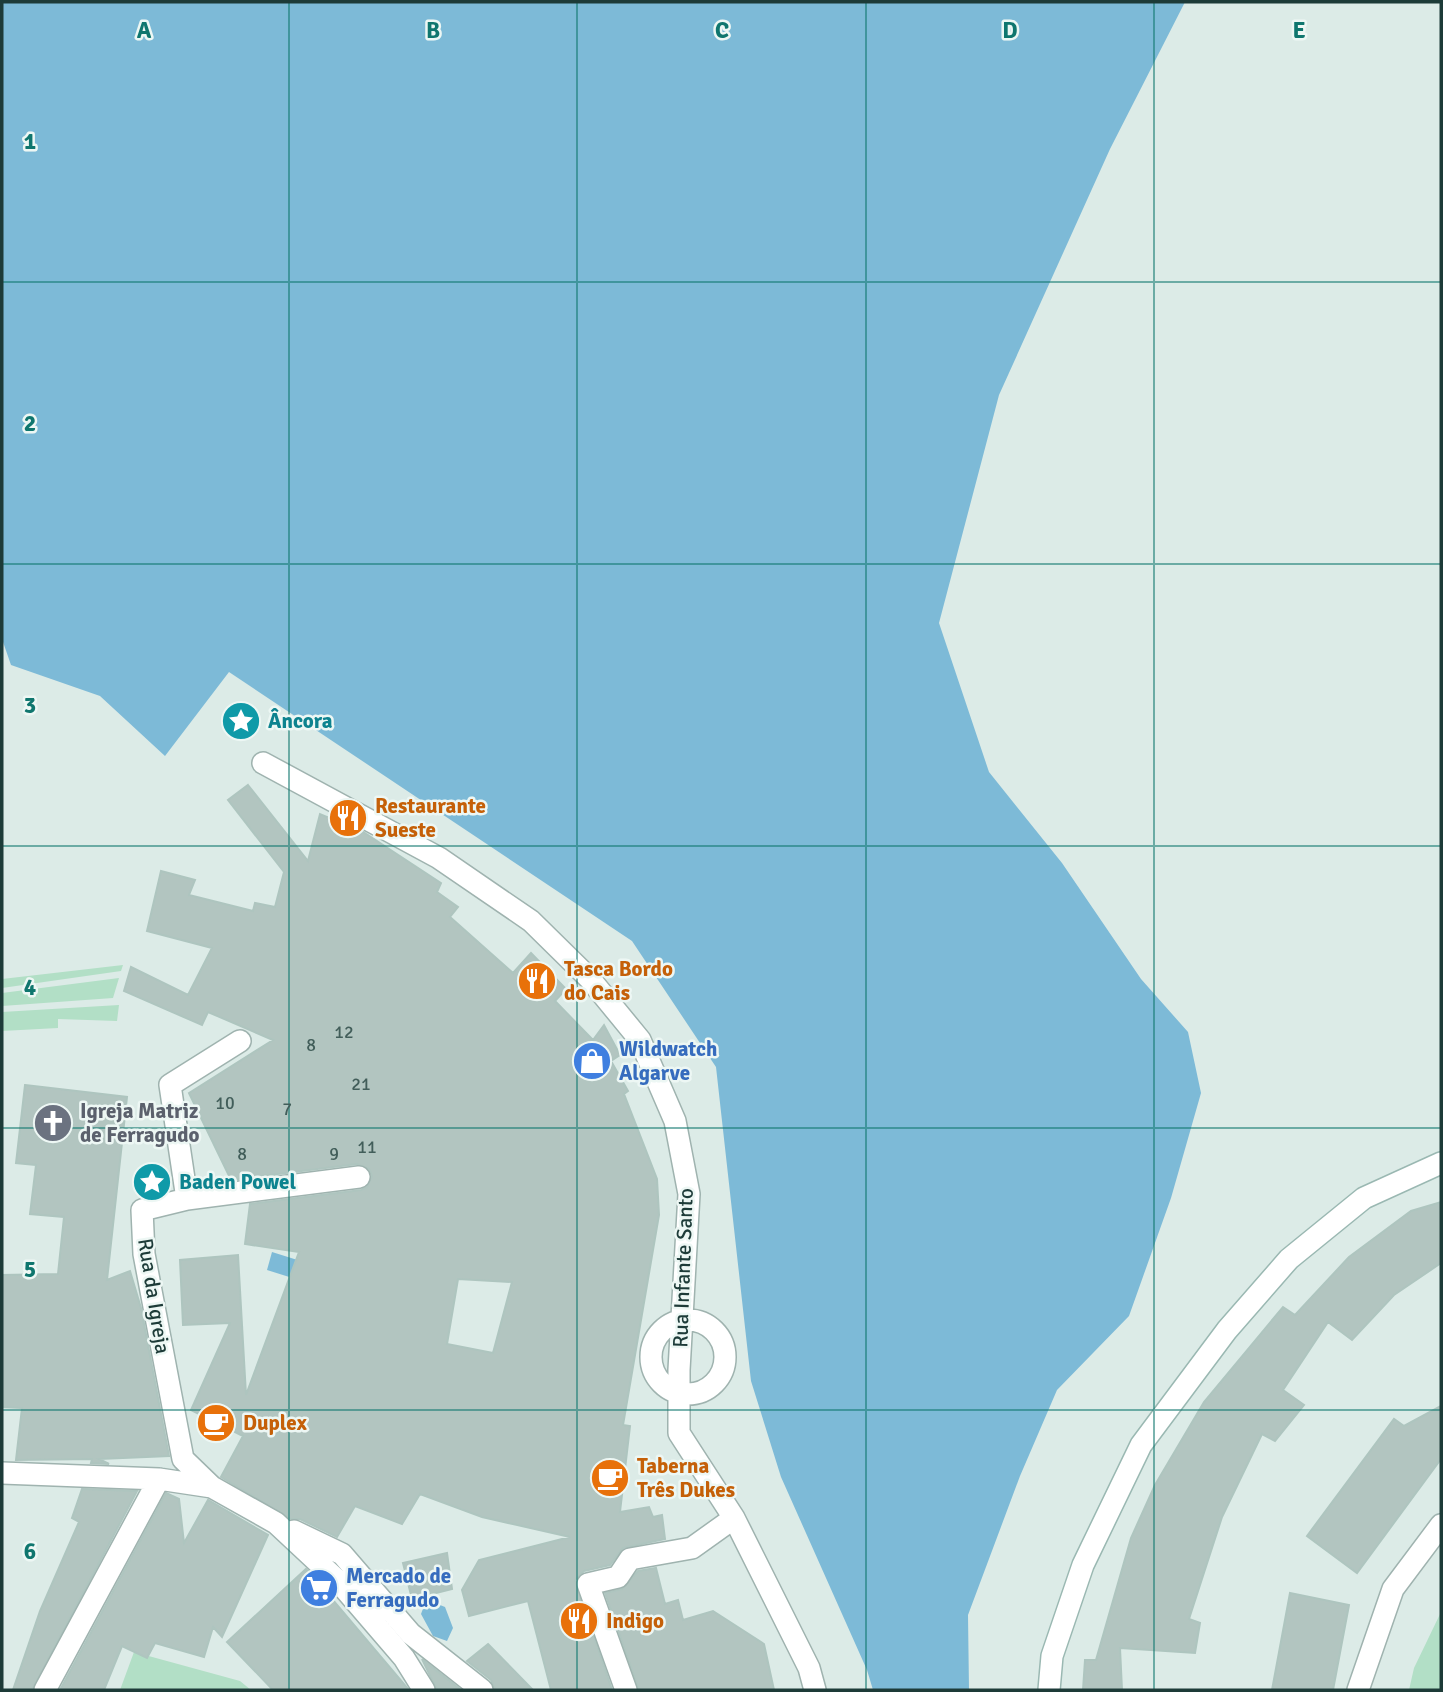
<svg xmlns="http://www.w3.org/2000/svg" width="1443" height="1692" font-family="Signika,sans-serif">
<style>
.green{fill:#b2dfc6}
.water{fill:#7dbad7}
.building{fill:#b2c5c0;stroke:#aec5bf;stroke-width:2;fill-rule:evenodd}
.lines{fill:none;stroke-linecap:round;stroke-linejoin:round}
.street-casing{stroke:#9fb3af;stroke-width:24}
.secondary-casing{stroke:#9ab8b2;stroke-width:24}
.street{stroke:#fff;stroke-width:21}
.secondary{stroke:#fff;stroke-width:21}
.grid{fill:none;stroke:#0f766e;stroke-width:2;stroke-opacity:0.55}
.labels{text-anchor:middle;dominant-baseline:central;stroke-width:5;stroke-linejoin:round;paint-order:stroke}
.number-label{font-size:18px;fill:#425e5a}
.culture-label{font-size:21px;font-weight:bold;fill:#0d838f;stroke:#edf7f4;text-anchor:start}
.food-label{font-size:21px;font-weight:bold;fill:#c56008;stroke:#edf7f4;text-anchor:start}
.shop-label{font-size:21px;font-weight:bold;fill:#366cbe;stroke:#edf7f4;text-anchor:start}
.worship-label{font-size:21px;font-weight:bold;fill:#5b616d;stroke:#edf7f4;text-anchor:start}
.street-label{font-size:21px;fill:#1d3b38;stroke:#edf7f4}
.grid-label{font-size:23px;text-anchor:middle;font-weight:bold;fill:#0f766e;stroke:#edf7f4;stroke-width:5;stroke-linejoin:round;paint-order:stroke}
</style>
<rect width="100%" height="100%" fill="#dcebe7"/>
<path class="green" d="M123,965l-2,6 -119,17v-9z
M119,978l-6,20 -111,8v-13z
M119,1005l-2,16 -59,-2v9l-56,3v-19z
M1441,1612v78h-32l5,-22z
M134,1652l106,29 11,9h-131z"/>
<path class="water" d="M2,2h1183l-75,147 -111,246 -60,228 50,149 73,91 79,116 47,53 13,61 -30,105 -42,118 -72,74 -37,86 -52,139 1,75h-96l-6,-20 -86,-193 -30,-96 -35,-314 -84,-126 -403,-269 -64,84 -65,-60 -89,-31 -9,-26z
M272,1252l35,11 -5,18 -35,-11z
M435,1603l10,4 8,21 -6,13 -14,-5 -12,-22 3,-8z"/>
<path class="building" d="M248,785l60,76 12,-47 43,18 78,51 -4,9 21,15 -8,10 63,56 18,-20 35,36 -11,12 38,39 11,-15 16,30 -9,6 17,30 -4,3 33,85 2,36 -36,210 7,1 -10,86 29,-5 4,10 9,-2 3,24 -42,9 -13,17 -26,6 -9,9 37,110h-61l-23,-89 -59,15 -7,-26 17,-30 91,-23 -88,-20 -62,-23 -18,30 -47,-18 -18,31 -37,-18h-9l-70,-42 22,-41 -52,-26 39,-87 -47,2 -3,-65 58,-5 8,140 53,-143 -54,-8 5,-40 111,-14 6,-3 5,-11 -3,-7 -12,-5 -126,16 -42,-87 84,-53 -65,-28 -6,13 -78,-34 7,-24 57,28 24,-47 -65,-17 14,-60 34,9 -6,15 64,16 2,-8 20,4 9,-35 -56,-72zM458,1279l54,3 -19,71 -46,-9z
M25,1085l102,12 -20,183 23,-9 11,37 28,148 -70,3 10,5 -18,-1 1,-4 -76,1 6,-52 -20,-1v-132l56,-1 6,-57 -34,-3 6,-49 -20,-2z
M1441,1202v61l-47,32 -42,45 -24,-18 -45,68 21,15 -29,36 -13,-7 -40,83 -33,102 11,4 -5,30 -75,-5 2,42h-39l2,-30h11l35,-122 24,-53 49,-83 79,-95 12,8 54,-58 62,-46z
M1441,1406v53l-84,114 -50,-37 87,-117 10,7z
M82,1489l55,2 -105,199h-19l27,-79 39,-89 -7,-4z
M166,1493l13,6 5,44 24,-43 60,35 -46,102 -9,-10 -9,30 -49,-14 -8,15 -25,-12 -18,44h-44z
M447,1553l5,36 -40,10 -9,-36z
M656,1568l9,36 13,-4 5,20 30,-9 51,33 10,46h-135l-34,-97 17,-4 16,-18z
M306,1569l29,28 -3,2 77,91h-136l-46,-48z
M1290,1593l59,12 -16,85h-61z
M488,1644l45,46h-38l-4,-10 -24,-19z
M422,1659l39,31h-24z"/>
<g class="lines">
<g class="street-casing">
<path id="street" d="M263,763l176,95 92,63 59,58 50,61 35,81 14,73 -10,176v63l55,85 75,150 6,22
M187,1199l172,-22
M651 1357a37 37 0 1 1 74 0a37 37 0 1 1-74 0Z
M2,1473l157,6 53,8 64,36 61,57 67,78 20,32
M212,1487l-29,-28 -39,-205 -2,-44 45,-11 -17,-114 70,-44
M294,1531l48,23 69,80 71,56
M45,1690l114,-211
M626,1690l-38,-106 30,-7 12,-18 62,-11 42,-30
M1358,1690l35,-101 48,-64"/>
</g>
<g class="secondary-casing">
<path id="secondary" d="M1049,1690l3,-34 31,-91 58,-120 86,-115 62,-71 75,-61 77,-35"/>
</g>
<use href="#street" class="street"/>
<use href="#secondary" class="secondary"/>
</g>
<path class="grid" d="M289,2v1688M577,2v1688M866,2v1688M1154,2v1688M2,282h1439M2,564h1439M2,846h1439M2,1128h1439M2,1410h1439"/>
<defs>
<g id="sight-disc" transform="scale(2.0125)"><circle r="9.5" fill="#0f9aa8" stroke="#edf7f4"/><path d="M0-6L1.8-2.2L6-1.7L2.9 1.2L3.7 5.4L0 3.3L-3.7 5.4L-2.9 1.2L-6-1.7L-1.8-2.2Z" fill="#fff"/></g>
<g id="restaurant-disc" transform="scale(2.0125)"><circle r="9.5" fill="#e8710a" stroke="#edf7f4"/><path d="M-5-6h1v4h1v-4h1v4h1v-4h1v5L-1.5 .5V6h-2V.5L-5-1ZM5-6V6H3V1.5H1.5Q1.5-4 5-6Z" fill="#fff"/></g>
<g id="shop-disc" transform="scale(2.0125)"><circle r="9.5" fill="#3f7fe0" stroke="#edf7f4"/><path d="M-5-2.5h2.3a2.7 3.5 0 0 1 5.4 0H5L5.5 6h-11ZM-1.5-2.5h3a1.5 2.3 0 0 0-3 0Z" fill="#fff"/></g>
<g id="church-disc" transform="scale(2.0125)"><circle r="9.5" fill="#6b7280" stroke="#edf7f4"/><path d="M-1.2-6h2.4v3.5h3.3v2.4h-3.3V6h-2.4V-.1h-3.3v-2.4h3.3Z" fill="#fff"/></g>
<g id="cafe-disc" transform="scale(2.0125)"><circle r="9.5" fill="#e8710a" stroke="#edf7f4"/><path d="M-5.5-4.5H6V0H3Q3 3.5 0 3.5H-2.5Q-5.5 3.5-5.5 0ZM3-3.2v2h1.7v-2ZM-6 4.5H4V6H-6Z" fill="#fff"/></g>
<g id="supermarket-disc" transform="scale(2.0125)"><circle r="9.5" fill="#3f7fe0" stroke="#edf7f4"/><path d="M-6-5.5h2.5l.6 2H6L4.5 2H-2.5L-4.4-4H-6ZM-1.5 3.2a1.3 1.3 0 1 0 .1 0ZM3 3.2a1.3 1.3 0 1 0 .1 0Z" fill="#fff"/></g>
</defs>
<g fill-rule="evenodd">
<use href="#sight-disc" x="241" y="721"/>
<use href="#restaurant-disc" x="348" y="818"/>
<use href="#restaurant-disc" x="537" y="981"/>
<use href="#shop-disc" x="592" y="1061"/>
<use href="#church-disc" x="53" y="1123"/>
<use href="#sight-disc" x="152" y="1182"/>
<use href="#cafe-disc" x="216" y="1423"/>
<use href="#cafe-disc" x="610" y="1478"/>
<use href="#supermarket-disc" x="319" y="1588"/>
<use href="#restaurant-disc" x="579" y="1621"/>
</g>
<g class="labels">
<g class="number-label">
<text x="344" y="1032">12</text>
<text x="311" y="1045">8</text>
<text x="361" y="1084">21</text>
<text x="225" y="1103">10</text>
<text x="287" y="1109">7</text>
<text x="367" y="1147">11</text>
<text x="242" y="1154">8</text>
<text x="334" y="1154">9</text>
</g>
<g class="culture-label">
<text x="268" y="721">Âncora</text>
<text x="179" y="1182">Baden Powel</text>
</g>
<g class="food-label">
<text x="375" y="806">Restaurante<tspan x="375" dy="24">Sueste</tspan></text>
<text x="564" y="969">Tasca Bordo<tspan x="564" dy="24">do Cais</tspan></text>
<text x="243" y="1423">Duplex</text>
<text x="637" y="1466">Taberna<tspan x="637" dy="24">Três Dukes</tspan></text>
<text x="606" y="1621">Indigo</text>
</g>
<g class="shop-label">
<text x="619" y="1049">Wildwatch<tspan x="619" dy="24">Algarve</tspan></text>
<text x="346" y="1576">Mercado de<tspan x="346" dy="24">Ferragudo</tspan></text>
</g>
<g class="worship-label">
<text x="80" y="1111">Igreja Matriz<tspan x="80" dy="24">de Ferragudo</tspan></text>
</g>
<g class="street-label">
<text transform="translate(683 1268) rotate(-88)">Rua Infante Santo</text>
<text transform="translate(154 1296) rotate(81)">Rua da Igreja</text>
</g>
</g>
<g class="grid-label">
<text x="144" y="38">A</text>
<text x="433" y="38">B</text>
<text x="722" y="38">C</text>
<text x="1010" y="38">D</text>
<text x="1299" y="38">E</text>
<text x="30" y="149">1</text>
<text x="30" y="431">2</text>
<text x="30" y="713">3</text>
<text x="30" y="995">4</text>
<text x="30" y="1277">5</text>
<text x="30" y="1559">6</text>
</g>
<rect width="1443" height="1692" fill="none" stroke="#1d3b38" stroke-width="7"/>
</svg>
